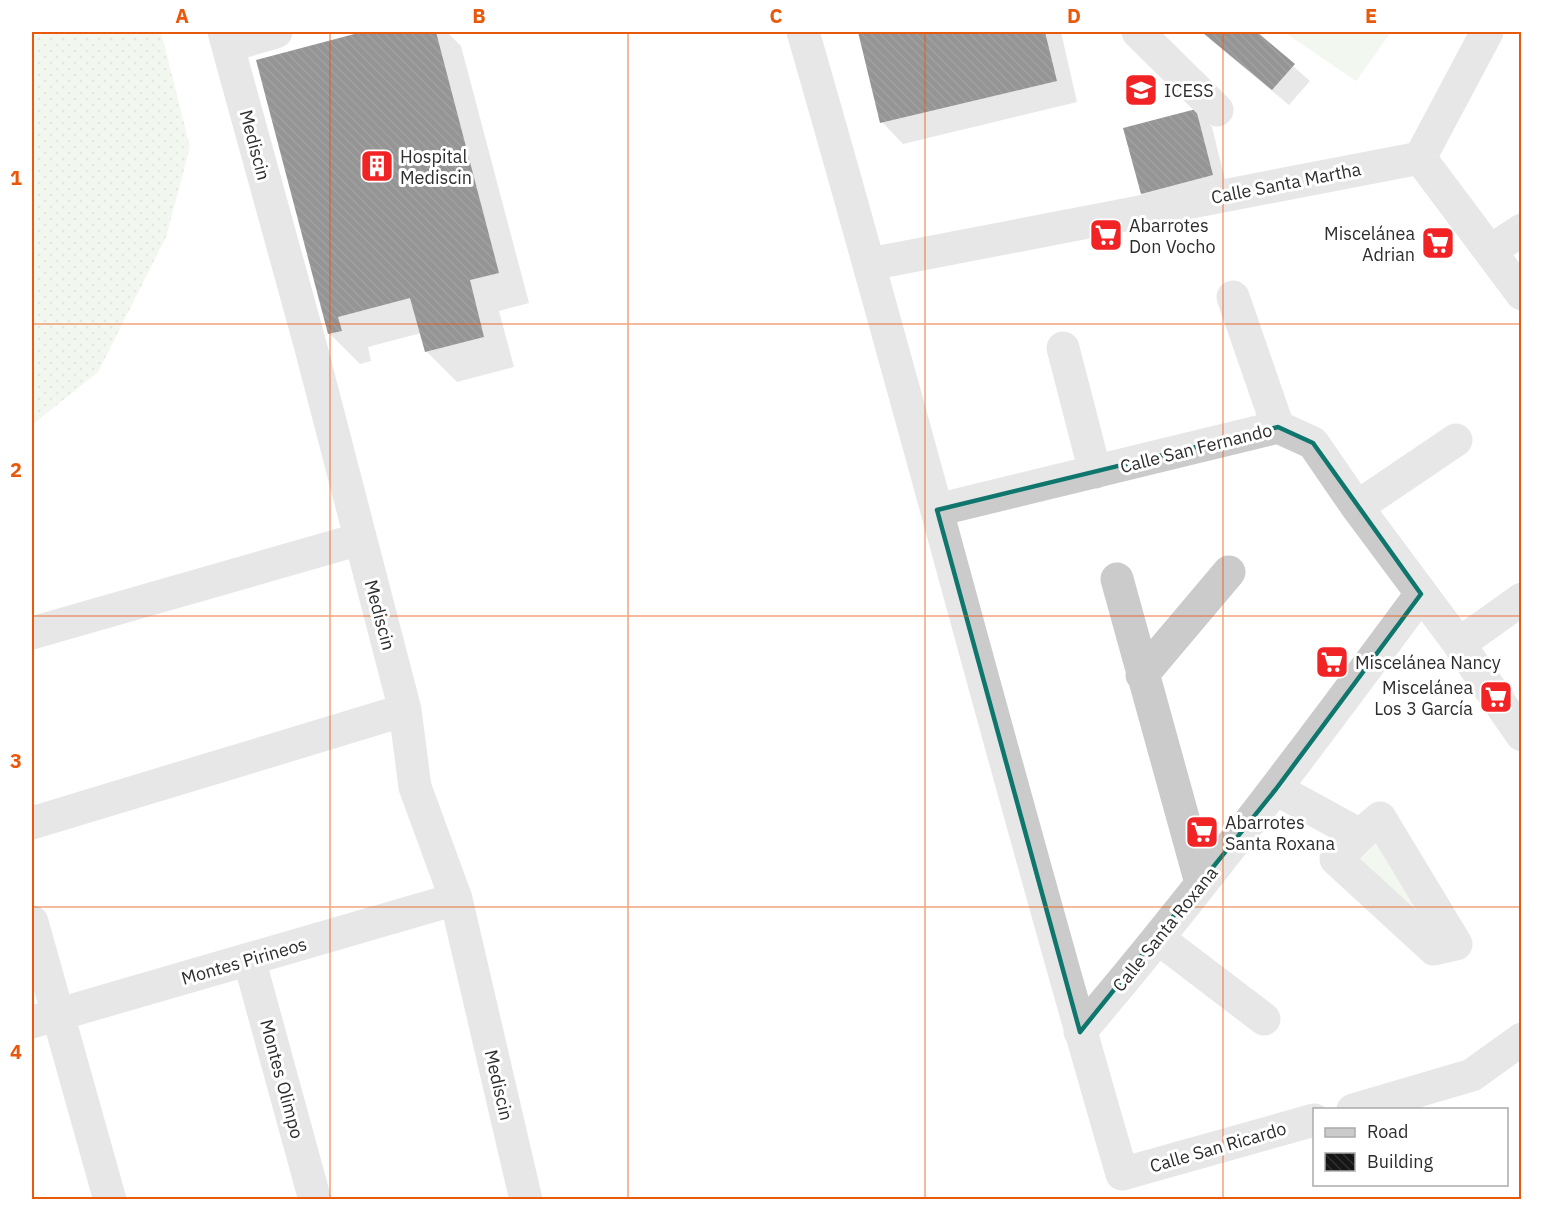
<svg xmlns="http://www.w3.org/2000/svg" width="1553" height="1231" font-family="'IBM Plex Sans',sans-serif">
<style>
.grass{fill:url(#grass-dots)}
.green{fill:#e3eddb}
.shadow{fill:#0003}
.building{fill:url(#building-back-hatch)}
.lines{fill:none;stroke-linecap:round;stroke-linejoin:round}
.minor{stroke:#cbcbcb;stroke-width:33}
.marked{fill:none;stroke:#0f766e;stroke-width:4.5;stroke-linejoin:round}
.grid{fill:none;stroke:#e8590c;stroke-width:1.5;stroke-opacity:0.55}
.labels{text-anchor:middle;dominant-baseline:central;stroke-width:6;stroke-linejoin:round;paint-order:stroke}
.poi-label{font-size:18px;fill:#2e2e2e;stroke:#fff;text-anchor:start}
.street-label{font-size:18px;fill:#2e2e2e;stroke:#fff}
.neatline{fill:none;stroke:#e8590c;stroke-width:2}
.grid-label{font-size:20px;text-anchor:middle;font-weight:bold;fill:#e8590c}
</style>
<defs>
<pattern id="grass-dots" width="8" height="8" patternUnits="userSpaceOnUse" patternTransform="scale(1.5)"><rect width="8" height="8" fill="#e3eddb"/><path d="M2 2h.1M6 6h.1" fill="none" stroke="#c3ccbc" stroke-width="1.8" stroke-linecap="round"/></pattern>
<pattern id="building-back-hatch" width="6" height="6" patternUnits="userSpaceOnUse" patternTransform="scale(1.5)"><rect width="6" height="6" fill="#151515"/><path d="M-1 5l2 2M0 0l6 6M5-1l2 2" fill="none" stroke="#2f2f2f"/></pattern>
</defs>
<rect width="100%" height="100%" fill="#fff"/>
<path class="grass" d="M32,32h129l29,115 -24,90 -68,135 -66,53z"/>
<path class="green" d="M1284,32h107l-35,49z
M1373,831l57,103 -79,-81z"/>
<path class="shadow" d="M368,32h79l14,14 68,257 -30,8 15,56 -57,15 -31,-31 -5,-18 -53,14 3,14 -11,3 -31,-31 -71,-272z
M860,32h201l16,70 -174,42 -21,-22z
M1201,32h53l56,49 -21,24z
M1195,111l17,16 16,65 -70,18 -16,-16z"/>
<path class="building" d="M362,32h74l63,241 -29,7 14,57 -59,15 -15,-54 -72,19 4,14 -14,3 -72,-274z
M858,32h187l12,49 -177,42z
M1202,32h55l38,32 -23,26z
M1196,109l17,66 -72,19 -18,-66z"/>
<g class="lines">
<path class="minor" d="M224,32l87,316 94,362 10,77 41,112 70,301
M803,32c110,379 208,763 319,1142l192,-54
M1138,32l79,78
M228,46l48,-14
M1420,158l102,136
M1420,158l67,-126
M1490,251l32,-21
M870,264l550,-106
M1233,297l45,130
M1063,348l32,124
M1357,507l99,-67
M937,510l341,-83 35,16 44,64 102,137 63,91
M1117,579l84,304
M32,633l328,-94
M1459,644l63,-45
M1142,675l87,-103
M1276,789l84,46
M1380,818l76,126 -22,5 -98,-90 24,-24z
M32,823l373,-113
M32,922l78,278
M1159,939l105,80
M249,959l66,241
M32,1022l424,-123
M1080,1032c120,-141 231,-289 341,-438
M1353,1110l119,-35 50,-36"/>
</g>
<path d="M0 0H1553V1231H0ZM1278,427l35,16 108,151 -145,195 -196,243 -143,-522z" fill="#fff" fill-opacity=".55" fill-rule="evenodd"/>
<path class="marked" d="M1278,427l35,16 108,151 -145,195 -196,243 -143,-522z"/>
<path class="grid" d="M330,32v1168M628,32v1168M925,32v1168M1223,32v1168M32,324h1490M32,616h1490M32,907h1490"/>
<defs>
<g id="university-square" transform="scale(1.725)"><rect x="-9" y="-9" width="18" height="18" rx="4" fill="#f22325" stroke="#fff"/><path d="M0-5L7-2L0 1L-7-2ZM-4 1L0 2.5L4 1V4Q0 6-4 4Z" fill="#fff"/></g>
<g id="building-square" transform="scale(1.725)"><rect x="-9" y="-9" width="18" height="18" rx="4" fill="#f22325" stroke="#fff"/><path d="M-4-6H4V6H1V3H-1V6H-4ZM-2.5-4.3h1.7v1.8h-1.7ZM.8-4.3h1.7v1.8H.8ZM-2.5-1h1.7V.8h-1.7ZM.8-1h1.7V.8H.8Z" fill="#fff"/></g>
<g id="supermarket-square" transform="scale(1.725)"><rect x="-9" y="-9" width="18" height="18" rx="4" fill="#f22325" stroke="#fff"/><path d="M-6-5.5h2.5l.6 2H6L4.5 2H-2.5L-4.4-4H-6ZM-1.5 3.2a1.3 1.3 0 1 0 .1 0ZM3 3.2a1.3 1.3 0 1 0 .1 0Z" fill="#fff"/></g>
</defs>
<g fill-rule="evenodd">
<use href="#university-square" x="1141" y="90"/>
<use href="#building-square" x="377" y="166"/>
<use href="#supermarket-square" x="1106" y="235"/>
<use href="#supermarket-square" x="1438" y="243"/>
<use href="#supermarket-square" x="1332" y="662"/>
<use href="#supermarket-square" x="1496" y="697"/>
<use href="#supermarket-square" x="1202" y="832"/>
</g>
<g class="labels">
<g class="poi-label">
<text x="1164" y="90">ICESS</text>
<text x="400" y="156">Hospital<tspan x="400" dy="21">Mediscin</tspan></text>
<text x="1129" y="225">Abarrotes<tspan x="1129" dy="21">Don Vocho</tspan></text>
<text x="1415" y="233" text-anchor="end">Miscelánea<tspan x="1415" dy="21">Adrian</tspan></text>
<text x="1355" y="662">Miscelánea Nancy</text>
<text x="1473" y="687" text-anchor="end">Miscelánea<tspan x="1473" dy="21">Los 3 García</tspan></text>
<text x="1225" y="822">Abarrotes<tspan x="1225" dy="21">Santa Roxana</tspan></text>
</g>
<g class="street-label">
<text transform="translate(255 145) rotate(75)">Mediscin</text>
<text transform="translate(1286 183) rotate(-11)">Calle Santa Martha</text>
<text transform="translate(1196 448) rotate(-14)">Calle San Fernando</text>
<text transform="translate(380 615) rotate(75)">Mediscin</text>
<text transform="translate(1165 929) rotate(-51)">Calle Santa Roxana</text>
<text transform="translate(244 961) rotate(-16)">Montes Pirineos</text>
<text transform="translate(282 1079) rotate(75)">Montes Olimpo</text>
<text transform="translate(499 1085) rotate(77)">Mediscin</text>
<text transform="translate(1218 1147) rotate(-16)">Calle San Ricardo</text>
</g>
</g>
<rect width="1553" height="1231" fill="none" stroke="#ffffff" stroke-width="66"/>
<rect x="1313" y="1108" width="195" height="78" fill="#ffffff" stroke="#ababab" stroke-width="1.5"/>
<rect x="1325" y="1128" width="30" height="9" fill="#cbcbcb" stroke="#ababab" stroke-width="1.5"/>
<text x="1367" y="1138" font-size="18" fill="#2e2e2e">Road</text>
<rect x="1325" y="1153" width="30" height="18" fill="url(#building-back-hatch)" stroke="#ababab" stroke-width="1.5"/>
<text x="1367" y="1168" font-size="18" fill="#2e2e2e">Building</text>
<rect x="33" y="33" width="1487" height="1165" class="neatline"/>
<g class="grid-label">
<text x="182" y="23">A</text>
<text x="479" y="23">B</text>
<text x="776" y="23">C</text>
<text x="1074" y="23">D</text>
<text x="1371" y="23">E</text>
<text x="16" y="185">1</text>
<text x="16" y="477">2</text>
<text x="16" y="768">3</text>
<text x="16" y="1059">4</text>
</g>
</svg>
